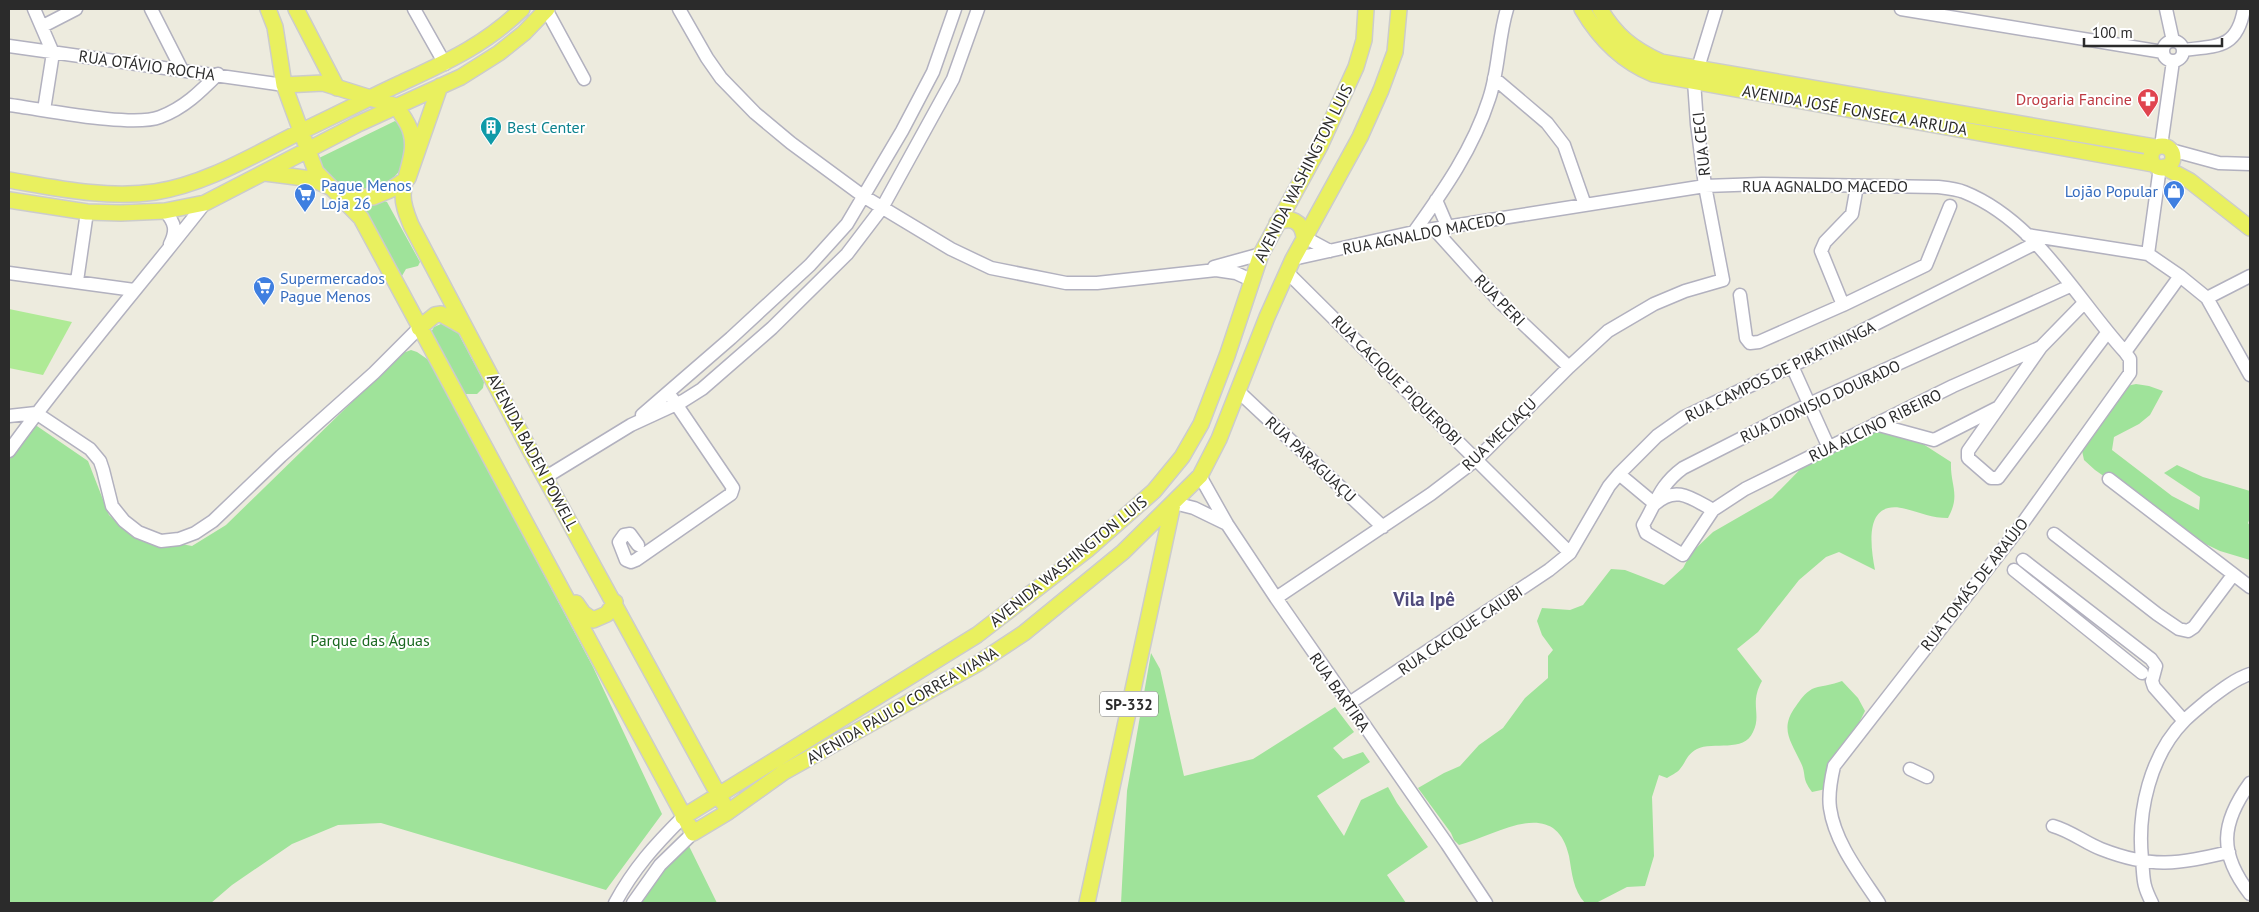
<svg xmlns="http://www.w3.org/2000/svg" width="2259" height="912" font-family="'PT Sans',sans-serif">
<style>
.green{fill:#9fe39a}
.pitch{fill:#afea96}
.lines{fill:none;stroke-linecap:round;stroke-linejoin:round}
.minor-casing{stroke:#b2b1bf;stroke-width:15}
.major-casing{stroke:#ccc;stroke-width:18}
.minor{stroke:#fff;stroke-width:12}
.major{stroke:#e9f05f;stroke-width:15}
.labels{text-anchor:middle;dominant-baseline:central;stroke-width:4;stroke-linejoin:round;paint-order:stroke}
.shield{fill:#fff;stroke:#6b6b6b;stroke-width:1}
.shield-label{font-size:15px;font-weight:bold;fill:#2b2b2b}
.street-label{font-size:16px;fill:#2b2b2b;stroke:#fff}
.health-label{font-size:16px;fill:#be3a42;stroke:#fff;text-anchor:end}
.culture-label{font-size:16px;fill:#0d838f;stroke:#fff;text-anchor:start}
.shop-label{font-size:16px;fill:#366cbe;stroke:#fff;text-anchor:start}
.park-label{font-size:16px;fill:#1b6921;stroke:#fff}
.quarter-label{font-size:19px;font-weight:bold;fill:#504b7c;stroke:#fff}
</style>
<rect width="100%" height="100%" fill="#edebde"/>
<path class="green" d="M395,121c44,36 -35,113 -78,40l2,-3z
M381,200l6,2 33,60 -2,4 -12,3 -7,12 -34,-66c2,-11 6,-12 16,-15z
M443,323l13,6 28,53 -1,6 -6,6h-12l-8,-9 -27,-51 4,-7z
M411,350l6,2 13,9 163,306 69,147 -56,76 -225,-67 -43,2 -46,19 -60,41 -21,18h-202v-443l25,-36 54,37 21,54 23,21 27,8 17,-1 16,3 34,-21 169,-165 8,-7z
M2136,384l13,2 14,5 -13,24 -11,9 -25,13 -2,13 60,46 27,14 1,-13 -36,-24 13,-8 26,12 47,14v27l-2,5 2,3v34l-30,-9 -31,-15 -94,-66 -11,-10 -3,-14 41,-59z
M1880,431l43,13 28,18c-1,24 10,32 -3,56 -16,0 -27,-5 -42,-9 -42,-11 -36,35 -31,61l-36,-18 -13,5 -27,23 -41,52 -21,17 25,32c-13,23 0,33 -9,51 -9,21 -40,9 -56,17 -10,5 -11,13 -17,20 -3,4 -9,6 -13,9l-8,-3 -7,22 2,59 -9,30 -18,1 -31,16h-11c-12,-13 -13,-30 -16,-47 -14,-62 -74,-20 -110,-11l-5,-5 -3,-7 -33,-45 26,-15 16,-7 19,-21 24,-17 22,-30 23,-20v-22l5,-6 -11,-15 -5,-14 5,-13 28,2 13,-5 28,-36 14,1 39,15 19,-17 8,-15 22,-21 59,-34 59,-60 13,-5z
M1151,653l9,16 24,107 69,-17 82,-52 19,25 -21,16 10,11 20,-7 7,10 -53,34 27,40 17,-36 27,-13 9,16 31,44 -41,28 19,28h-285l6,-112z
M1842,681l16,17 7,13 -39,78 -14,3c-11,-15 -5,-16 -11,-29 -10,-22 -22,-34 -5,-57 4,-6 9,-13 16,-17 6,-3 21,-4 30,-8z
M688,844l29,59h-77l10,-16z"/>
<path class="pitch" d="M9,309l63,13 -29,53 -34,-7z"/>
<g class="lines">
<g class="minor-casing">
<path id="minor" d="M34,9l19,44 -9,57
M151,9l31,61
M414,9l31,55
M546,9l38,70
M679,9l28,49 14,20 34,35 36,30 72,53 88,53 40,19 75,15h31l119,-13 20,3 15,7
M1901,9l262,43
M2166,9l7,32
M43,26l33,-17
M2163 51a10 10 0 1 1 20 0a10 10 0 1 1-20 0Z
M9,46l275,39
M2183,50c34,-4 54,-1 61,-41
M1494,78l53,45 17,22 21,60
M9,105c33,4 123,23 151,12 24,-9 40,-25 58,-43
M2161,146l12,-85
M2171,150l48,13 31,1
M1436,200l12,28
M165,211c10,12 12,19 5,33
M1435,230l64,71 70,66
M1414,232c30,-42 59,-83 75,-133 10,-29 9,-61 18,-90
M2027,235l121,19 32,22 27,22 43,77
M1304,237l26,14
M2148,254l12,-87
M1293,259l121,-27 291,-46 57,-2 176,3c8,1 18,2 26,5 72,29 111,105 161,160
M1214,267l47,-13
M1287,272l283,281
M9,273l125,17
M77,281l10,-69
M1740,295l6,43 4,5 9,-1 84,-37 83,-40 24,-59
M2207,298l43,-22
M2084,303l-43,44 -73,104v7l23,20h7l109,-145
M1843,305l-22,-54 4,-9 27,-28 5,-28
M2041,347l-88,39 -208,103 -32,21 -30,45 -37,-22 -3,-8c14,-24 17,-40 40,-57l126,-64 261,-118
M1792,366l37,82
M1238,391l145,136
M36,413l54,36 10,12 3,9 9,36 12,15 14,11 23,9 18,-2 16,-6 18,-12 68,-65 93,-83 45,-45
M642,415l89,-77 79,-73 37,-41 55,-93 31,-59 22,-63
M9,416l27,-3
M1875,424l59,16 63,-32
M9,451c62,-86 131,-165 196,-248
M1619,474l36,30c21,-19 36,-6 58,6
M1200,476l27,48 49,74 171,246 39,59
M546,477l85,-52 52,-24 19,-12 70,-61 75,-74 35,-46 71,-129 25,-70
M2109,479l141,108
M1174,503l20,5 33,16
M2054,534l103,80 22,15 9,2 6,-4 39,-52
M638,545l-8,-11 -6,1 -5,7 7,18 5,2 5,-2 95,-66 2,-6 -4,-6 -57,-84
M2023,560l128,99 5,7 -4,15 2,6 30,34
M2014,570l128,103
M1276,598l155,-104 46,-35 92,-92 39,-36 46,-27 31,-13 38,-11 -18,-94 -8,-62 -3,-43 22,-72
M1348,704l201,-134 21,-17 39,-67 10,-12 38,-38 27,-19 108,-51 244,-123
M1910,769l17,8
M2250,783c-29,40 -32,70 0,111
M2053,826c18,5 32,17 48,23 51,20 77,15 128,3
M615,903c19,-35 40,-58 68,-86
M633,903l27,-38 33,-32
M1879,903c-19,-29 -44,-60 -49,-95 -2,-14 1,-29 4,-42l183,-235 113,-158v-14l-5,-7 55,-76
M2152,903c-10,-20 -8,-23 -10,-44 -5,-47 8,-104 43,-139 7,-7 15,-13 23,-20 13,-10 27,-21 42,-26"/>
</g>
<g class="major-casing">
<path id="major" d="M268,9l7,18 9,58 32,87 45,46 332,615 35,-21 56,-40 193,-108 47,-31 99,-81 77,-76 19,-37 48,-122 26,-58 67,-122 21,-47 14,-38 4,-43
M296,9l41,79
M1582,9c17,29 39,52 71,65l500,90
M1600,9c16,27 33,40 61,53l494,85
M284,85l39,-2 73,23c5,8 13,17 15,27 6,21 -7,41 -8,62 0,11 4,20 8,30l114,216 198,362
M2151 157a11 11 0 1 1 22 0a11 11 0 1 1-22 0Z
M2164,167l26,14 60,47
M265,173l47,6 40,18h21l17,-7 18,-12 32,-92
M9,180c47,8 98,19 146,12 52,-8 100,-38 147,-61 32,-15 63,-31 95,-46 47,-22 87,-39 125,-76
M9,200l78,12 34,1 44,-2 40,-8 153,-79 103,-47 38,-24 25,-20 23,-24
M1277,223c14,-7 25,-2 27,14
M419,328l16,-13 6,-1 23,13
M576,603l7,10 10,7 14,-6 8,-12
M683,817l294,-182 110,-85 67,-59 28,-34 19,-33 26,-68 34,-102 59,-108 36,-79 8,-27 2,-31
M1087,903l86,-399"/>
</g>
<use href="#minor" class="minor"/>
<use href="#major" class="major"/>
</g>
<defs>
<g id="pharmacy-pin" transform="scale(1.125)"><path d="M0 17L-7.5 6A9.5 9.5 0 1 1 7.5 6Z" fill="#e0444e" stroke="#fff"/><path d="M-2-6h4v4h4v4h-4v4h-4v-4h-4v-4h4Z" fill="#fff"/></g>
<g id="building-pin" transform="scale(1.125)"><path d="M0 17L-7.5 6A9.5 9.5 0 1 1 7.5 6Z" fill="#0f9aa8" stroke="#fff"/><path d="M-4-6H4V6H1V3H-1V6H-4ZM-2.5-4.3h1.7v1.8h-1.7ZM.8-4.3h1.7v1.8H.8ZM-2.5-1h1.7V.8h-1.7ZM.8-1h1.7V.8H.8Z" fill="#fff"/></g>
<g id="shop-pin" transform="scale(1.125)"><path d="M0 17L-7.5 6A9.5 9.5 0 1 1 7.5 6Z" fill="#3f7fe0" stroke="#fff"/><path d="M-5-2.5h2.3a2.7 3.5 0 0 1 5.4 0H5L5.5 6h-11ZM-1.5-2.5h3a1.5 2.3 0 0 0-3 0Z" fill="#fff"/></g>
<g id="supermarket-pin" transform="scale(1.125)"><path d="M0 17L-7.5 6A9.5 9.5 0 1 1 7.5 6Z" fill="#3f7fe0" stroke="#fff"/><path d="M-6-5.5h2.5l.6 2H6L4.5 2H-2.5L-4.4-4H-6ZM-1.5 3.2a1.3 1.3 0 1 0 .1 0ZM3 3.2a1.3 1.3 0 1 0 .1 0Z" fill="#fff"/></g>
</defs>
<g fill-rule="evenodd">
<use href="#pharmacy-pin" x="2148" y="99"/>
<use href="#building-pin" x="491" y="127"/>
<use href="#shop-pin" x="2174" y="191"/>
<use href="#supermarket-pin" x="305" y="194"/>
<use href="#supermarket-pin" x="264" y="287"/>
</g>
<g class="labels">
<rect class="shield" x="1100" y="691.5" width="58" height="25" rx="4"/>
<g class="shield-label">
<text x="1129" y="704">SP-332</text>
</g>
<g class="street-label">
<text transform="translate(147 65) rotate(8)">RUA OTÁVIO ROCHA</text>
<text transform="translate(1855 110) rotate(10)">AVENIDA JOSÉ FONSECA ARRUDA</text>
<text transform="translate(1701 144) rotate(-96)">RUA CECI</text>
<text transform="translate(1303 173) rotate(-63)">AVENIDA WASHINGTON LUIS</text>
<text x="1825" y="186">RUA AGNALDO MACEDO</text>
<text transform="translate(1424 233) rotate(-11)">RUA AGNALDO MACEDO</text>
<text transform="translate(1500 300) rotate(46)">RUA PERI</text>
<text transform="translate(1780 371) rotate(-26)">RUA CAMPOS DE PIRATININGA</text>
<text transform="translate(1397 380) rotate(45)">RUA CACIQUE PIQUEROBI</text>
<text transform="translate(1820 401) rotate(-25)">RUA DIONISIO DOURADO</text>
<text transform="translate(1875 425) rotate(-26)">RUA ALCINO RIBEIRO</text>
<text transform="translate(1499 434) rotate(-44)">RUA MECIAÇU</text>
<text transform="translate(533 452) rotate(62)">AVENIDA BADEN POWELL</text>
<text transform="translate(1311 459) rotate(43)">RUA PARAGUAÇU</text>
<text transform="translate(1068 561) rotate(-39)">AVENIDA WASHINGTON LUIS</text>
<text transform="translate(1974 584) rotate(-52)">RUA TOMÁS DE ARAÚJO</text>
<text transform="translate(1460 630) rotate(-34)">RUA CACIQUE CAIUBI</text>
<text transform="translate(1340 692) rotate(55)">RUA BARTIRA</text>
<text transform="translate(902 705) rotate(-30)">AVENIDA PAULO CORREA VIANA</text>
</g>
<g class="health-label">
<text x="2132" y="99">Drogaria Fancine</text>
</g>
<g class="culture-label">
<text x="507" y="127">Best Center</text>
</g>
<g class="shop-label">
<text x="321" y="185">Pague Menos<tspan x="321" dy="18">Loja 26</tspan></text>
<text x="2158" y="191" text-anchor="end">Lojão Popular</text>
<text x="280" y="278">Supermercados<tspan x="280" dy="18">Pague Menos</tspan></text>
</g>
<g class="park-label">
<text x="370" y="640">Parque das Águas</text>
</g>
<g class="quarter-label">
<text x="1424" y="599">Vila Ipê</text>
</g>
</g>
<rect width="2259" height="912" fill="none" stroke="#2b2b2b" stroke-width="20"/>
<path d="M2084 38v8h138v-8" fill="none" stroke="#2b2b2b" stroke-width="2.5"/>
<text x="2092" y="38" font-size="15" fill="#2b2b2b" stroke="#ffffff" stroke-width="4" paint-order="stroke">100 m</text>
</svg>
